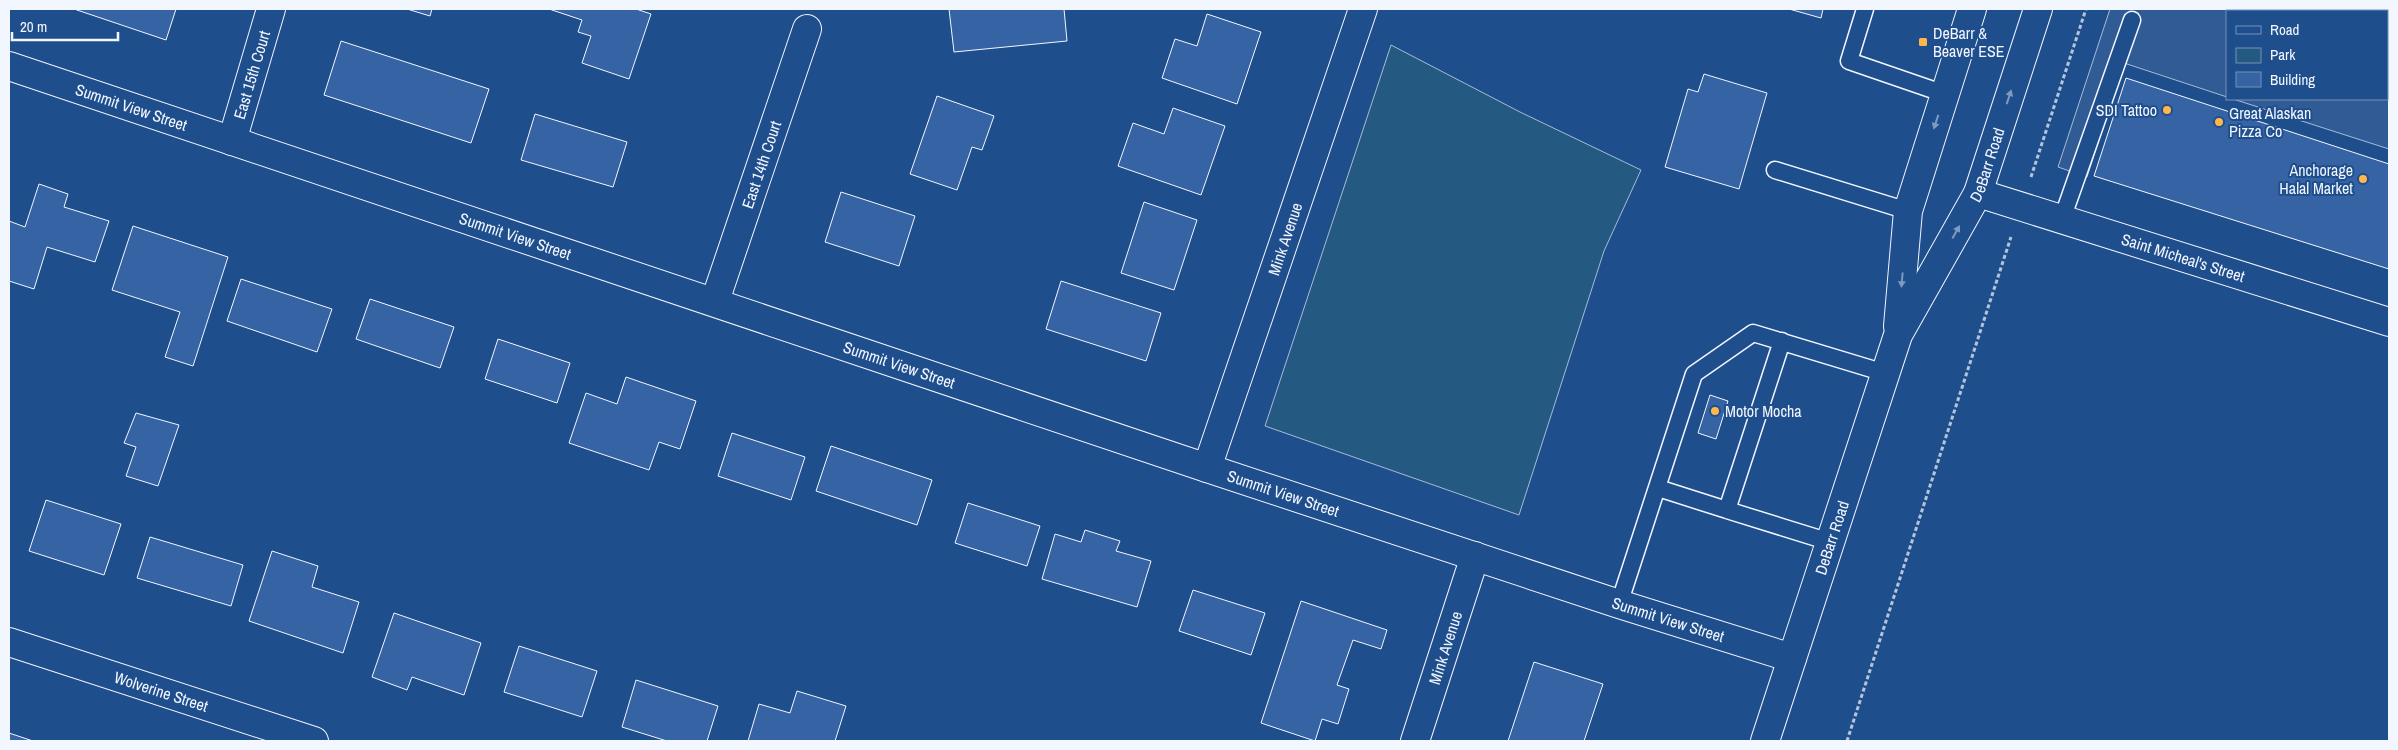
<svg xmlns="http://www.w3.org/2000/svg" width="2398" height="750" font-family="'Archivo Narrow',sans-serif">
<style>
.green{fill:#245a82;stroke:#a8bbd7}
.parking{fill:#305b95;stroke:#a8bbd7}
.building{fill:#3563a3;stroke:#f2f6ff}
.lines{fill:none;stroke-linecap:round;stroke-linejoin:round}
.service-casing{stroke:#f2f6ff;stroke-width:19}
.minor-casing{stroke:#f2f6ff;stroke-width:30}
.secondary-casing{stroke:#f2f6ff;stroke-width:30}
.path{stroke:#b3c4dc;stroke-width:3;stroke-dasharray:4 2.5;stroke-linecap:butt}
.service{stroke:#1f4e8c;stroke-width:16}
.minor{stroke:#1f4e8c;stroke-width:28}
.secondary{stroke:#1f4e8c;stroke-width:28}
.oneway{fill:#7e9ac0}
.poi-dot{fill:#ffb74d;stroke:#1f4e8c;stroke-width:2}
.labels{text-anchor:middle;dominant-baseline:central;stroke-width:4;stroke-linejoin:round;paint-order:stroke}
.poi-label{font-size:16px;fill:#f2f6ff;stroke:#1f4e8c;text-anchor:start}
.street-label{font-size:16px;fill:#f2f6ff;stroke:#1f4e8c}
</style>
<rect width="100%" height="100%" fill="#1f4e8c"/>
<path class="green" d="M1391,45l129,67 121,58 -37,81 -85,264 -254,-89z"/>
<path class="parking" d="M2110,9h279v140l-156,-50h154v-88h-160v86l-103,-34 -37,114 -29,-10z"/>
<path class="building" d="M74,9h102l-10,31z
M407,9h25l-2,7z
M549,9h87l15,5 -22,65 -47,-16 9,-27 -13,-4 4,-12z
M949,9h115l3,32 -113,11z
M1789,9h34l-2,9z
M1207,14l54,18 -24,72 -75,-26 13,-39 22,7z
M341,41l148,48 -18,54 -147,-48z
M1704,74l63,19 -28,96 -74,-22 23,-78 10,3z
M2126,78l263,86v105l-295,-93z
M937,96l57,20 -12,34 -10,-3 -15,43 -47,-16z
M1173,108l52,18 -24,69 -83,-29 15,-43 31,11z
M535,114l92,28 -14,45 -92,-27z
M39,184l29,10 -4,13 45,14 -14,41 -48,-15 -13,42 -25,-8v-60l16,6z
M841,192l74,24 -16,50 -74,-24z
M1144,202l53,18 -23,70 -53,-17z
M133,226l95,31 -35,109 -28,-9 15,-45 -68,-22z
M241,279l91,30 -15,43 -90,-31z
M1061,281l100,32 -15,48 -100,-32z
M370,299l84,28 -14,41 -84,-29z
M498,339l72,24 -13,40 -72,-24z
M626,377l70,24 -16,48 -21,-7 -10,28 -80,-27 17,-50 31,11z
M1710,395l18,6 -12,38 -18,-6z
M136,413l43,12 -21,61 -32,-10 10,-29 -12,-4z
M732,433l73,24 -14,43 -73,-24z
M831,446l101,34 -15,45 -101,-34z
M46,500l75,24 -17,51 -75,-24z
M968,503l72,23 -13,40 -72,-23z
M1085,530l35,11 -4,10 35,10 -14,46 -95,-28 13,-45 26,8z
M150,537l93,28 -12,41 -94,-28z
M272,551l46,15 -6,21 47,15 -16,51 -94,-32z
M1193,590l72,23 -14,42 -72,-24z
M1301,601l86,29 -6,19 -28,-9 -16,45 12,4 -11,35 -16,-5 -7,22 -54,-18z
M394,613l87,30 -17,52 -52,-18 -5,13 -35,-13z
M519,646l78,25 -15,46 -78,-25z
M1534,662l69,22 -19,57h-76z
M636,680l82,26 -11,35h-40l-45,-14z
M797,691l49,15 -11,35h-87l11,-37 31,9z
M9,733l24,8h-24z"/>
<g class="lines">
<g class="service-casing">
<path id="service" d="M1865,9l-16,52 96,33
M1775,170l133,41
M2062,219l70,-199
M1782,341l-55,169 103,32
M1658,488l69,22
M1619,604l75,-230 59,-41 132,40"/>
</g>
<g class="minor-casing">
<g id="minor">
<path id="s1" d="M9,66l1198,402 412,136 173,54"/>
<path id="s2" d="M232,141l39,-132"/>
<path id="s3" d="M1978,193l411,129"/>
<path id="s4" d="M715,301l92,-272"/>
<path id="s5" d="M1207,468l156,-459"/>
<path id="s6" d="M9,642l305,99"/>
<path id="s7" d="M1415,741l60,-185"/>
</g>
</g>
<g class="secondary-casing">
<g id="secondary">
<path d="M1898,326l10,-115 64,-202"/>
<path id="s8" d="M1765,741l133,-406 80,-142 60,-184"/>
</g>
</g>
<path class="path" d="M2031,177l55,-168
M1847,741l164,-504"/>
<use href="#service" class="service"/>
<use href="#minor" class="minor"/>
<use href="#secondary" class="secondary"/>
</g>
<defs><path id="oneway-solid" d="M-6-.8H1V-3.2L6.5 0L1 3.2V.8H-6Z" transform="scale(1.25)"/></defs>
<g class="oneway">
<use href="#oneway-solid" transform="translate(2009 97) rotate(-72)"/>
<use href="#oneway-solid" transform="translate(1936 122) rotate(108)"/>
<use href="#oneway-solid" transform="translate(1956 232) rotate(-61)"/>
<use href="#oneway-solid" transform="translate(1902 280) rotate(95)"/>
</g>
<g class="poi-dot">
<rect x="1918" y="37" width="10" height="10" rx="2.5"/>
<circle cx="2167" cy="110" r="5"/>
<circle cx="2219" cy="122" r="5"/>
<circle cx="2363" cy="179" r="5"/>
<circle cx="1715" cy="411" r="5"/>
</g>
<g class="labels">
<g class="poi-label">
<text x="1933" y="33">DeBarr &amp;<tspan x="1933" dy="18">Beaver ESE</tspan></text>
<text x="2157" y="110" text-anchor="end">SDI Tattoo</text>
<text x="2229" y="113">Great Alaskan<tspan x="2229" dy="18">Pizza Co</tspan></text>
<text x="2353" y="170" text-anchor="end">Anchorage<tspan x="2353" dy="18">Halal Market</tspan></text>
<text x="1725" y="411">Motor Mocha</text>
</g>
<g class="street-label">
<text stroke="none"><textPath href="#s2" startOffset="69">East 15th Court</textPath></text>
<text stroke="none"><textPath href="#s1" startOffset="129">Summit View Street</textPath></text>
<text stroke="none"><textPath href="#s8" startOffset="620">DeBarr Road</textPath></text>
<text stroke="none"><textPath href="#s4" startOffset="144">East 14th Court</textPath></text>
<text stroke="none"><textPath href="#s1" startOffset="534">Summit View Street</textPath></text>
<text stroke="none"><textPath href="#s5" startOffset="242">Mink Avenue</textPath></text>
<text stroke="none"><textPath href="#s3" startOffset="215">Saint Micheal's Street</textPath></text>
<text stroke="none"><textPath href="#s1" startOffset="939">Summit View Street</textPath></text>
<text stroke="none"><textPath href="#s1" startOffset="1344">Summit View Street</textPath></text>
<text stroke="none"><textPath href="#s8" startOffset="214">DeBarr Road</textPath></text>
<text stroke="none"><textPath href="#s1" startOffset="1749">Summit View Street</textPath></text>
<text stroke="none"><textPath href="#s7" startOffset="98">Mink Avenue</textPath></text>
<text stroke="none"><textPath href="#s6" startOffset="160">Wolverine Street</textPath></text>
</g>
</g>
<rect width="2398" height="750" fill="none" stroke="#f2f6ff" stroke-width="20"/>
<rect x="2226" y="10" width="162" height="90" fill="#1f4e8c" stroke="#7391ba"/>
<rect x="2236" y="26" width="25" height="8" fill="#1f4e8c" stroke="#7391ba"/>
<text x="2270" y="35" font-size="15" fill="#f2f6ff">Road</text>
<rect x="2236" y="48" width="25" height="15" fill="#245a82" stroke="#7391ba"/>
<text x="2270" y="60" font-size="15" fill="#f2f6ff">Park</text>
<rect x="2236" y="72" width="25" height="15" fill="#3563a3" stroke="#7391ba"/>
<text x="2270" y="85" font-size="15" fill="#f2f6ff">Building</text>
<path d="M12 32v8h106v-8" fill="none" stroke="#f2f6ff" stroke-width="2.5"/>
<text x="20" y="32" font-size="15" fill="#f2f6ff" stroke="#1f4e8c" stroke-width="4" paint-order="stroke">20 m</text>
</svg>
